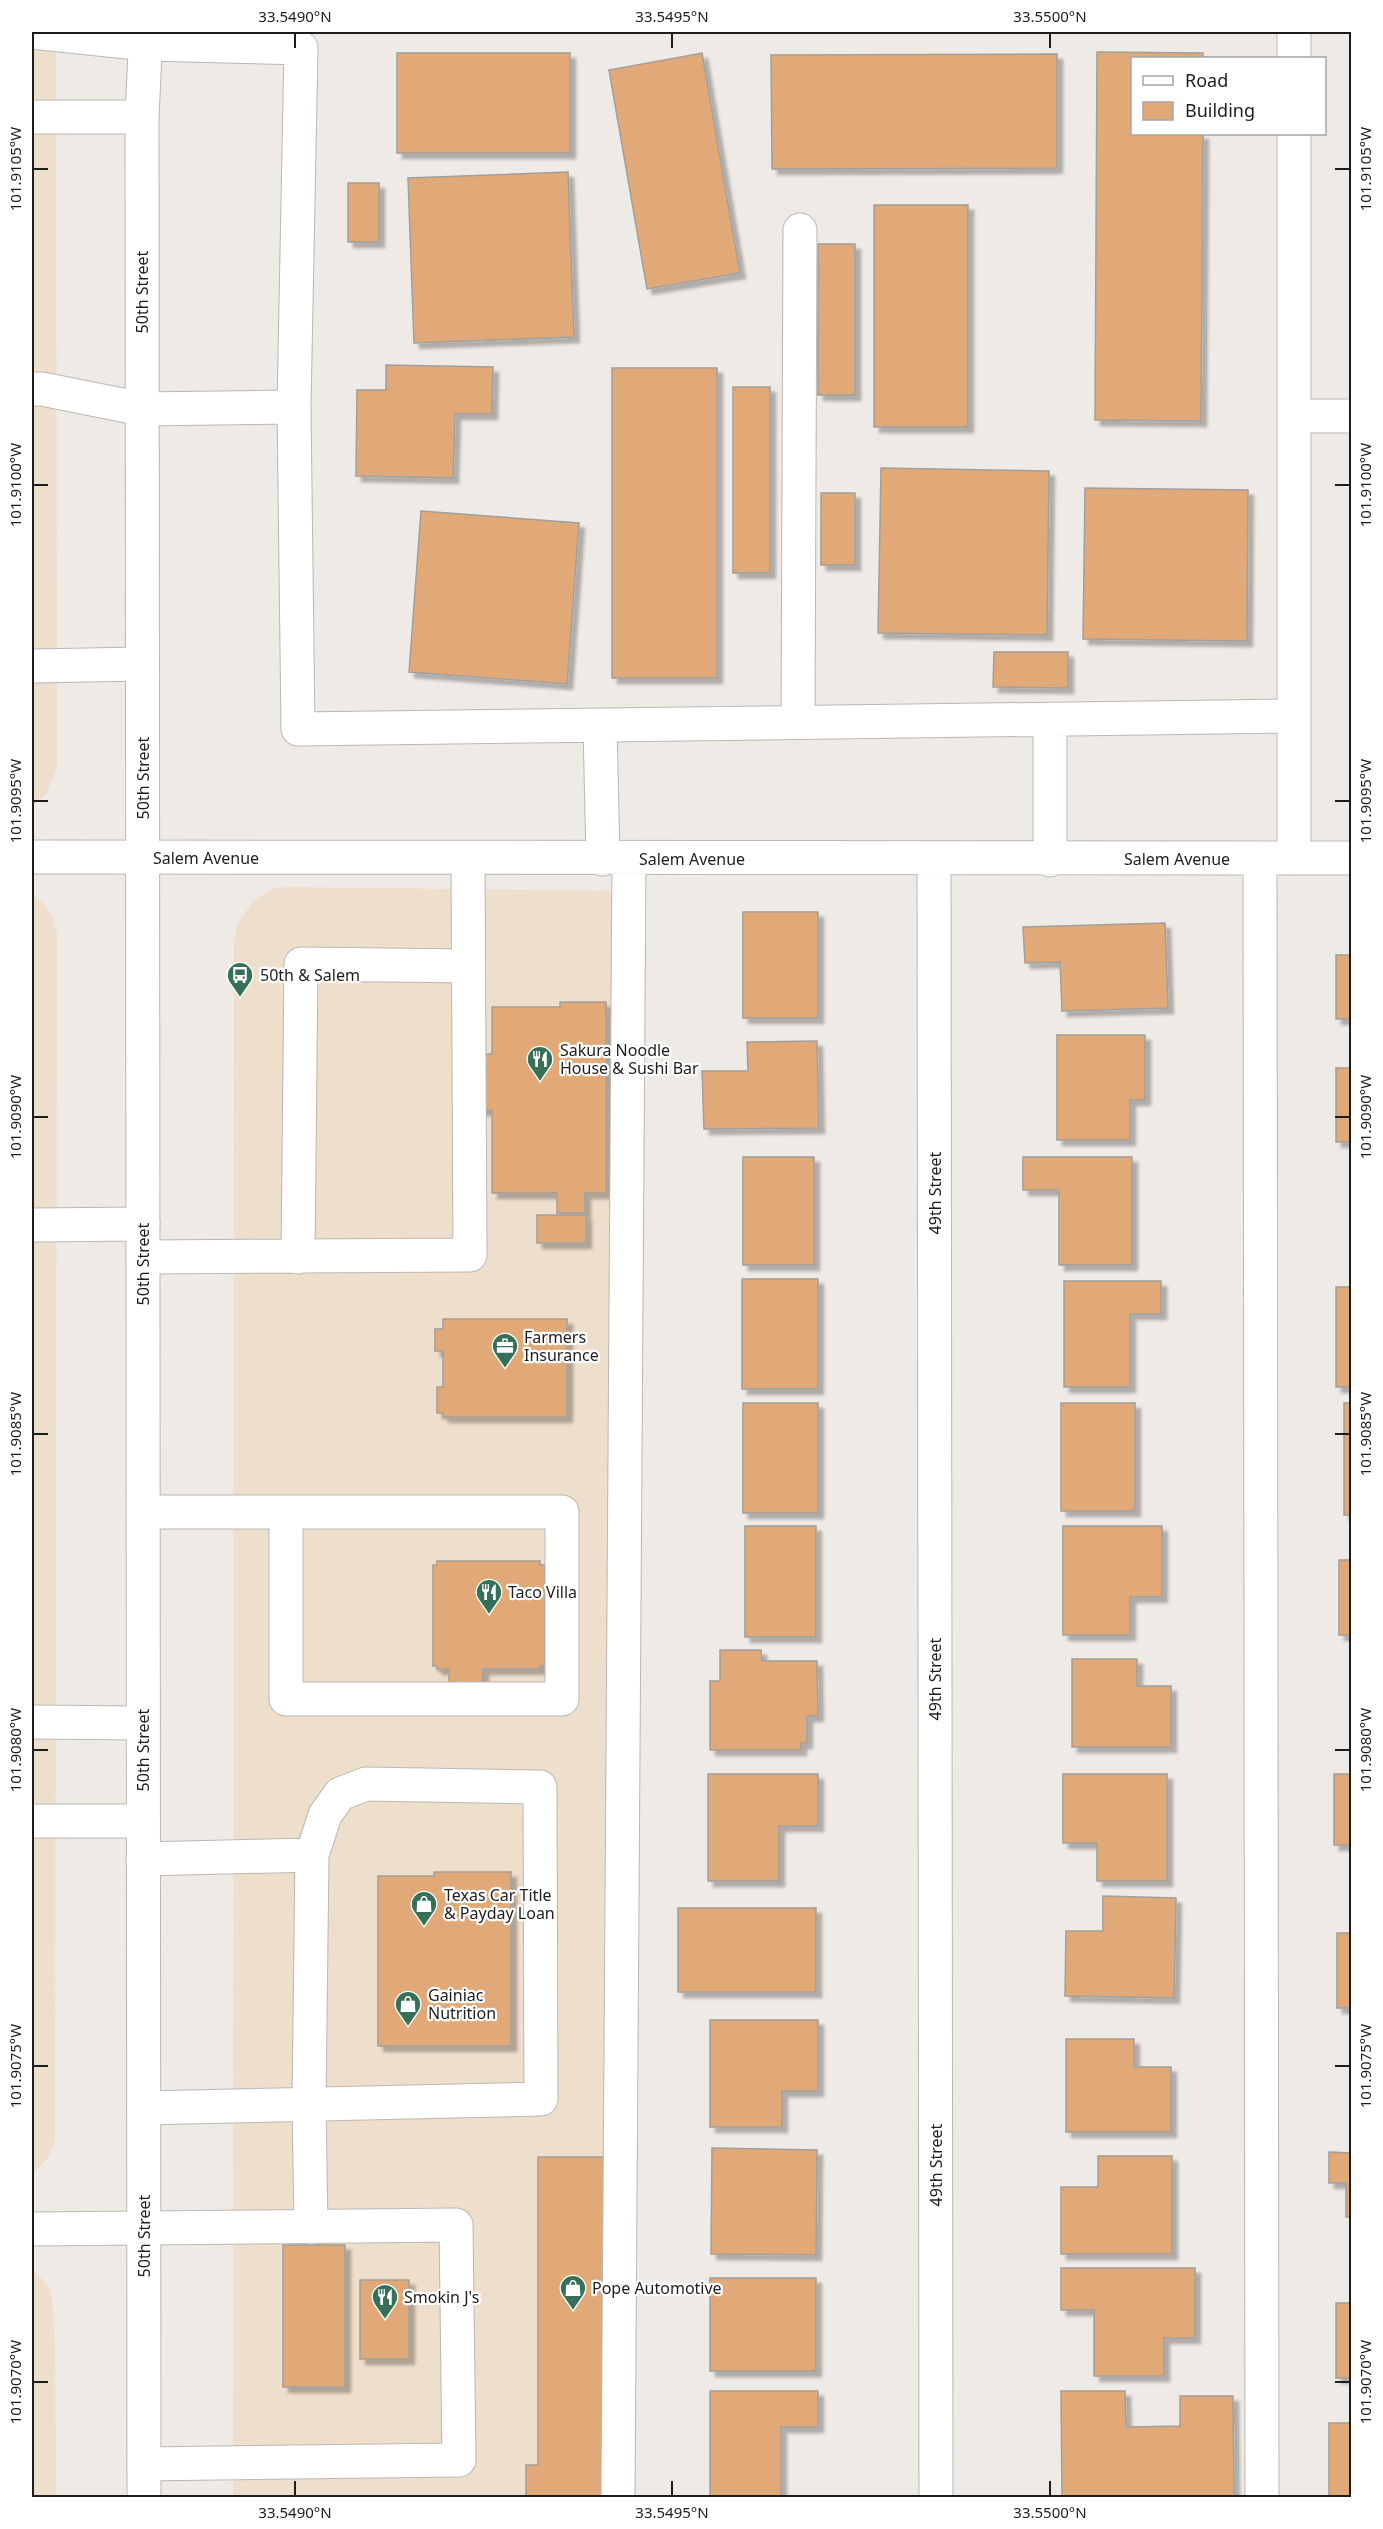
<svg xmlns="http://www.w3.org/2000/svg" width="1383" height="2529" font-family="'Noto Sans',sans-serif">
<style>
.commercial{fill:#eedecc}
.building{fill:#e1a977;stroke:#a29f9b;stroke-width:1.5;filter:url(#shadow)}
.lines{fill:none;stroke-linecap:round;stroke-linejoin:round}
.minor-casing{stroke:#bbb7b3;stroke-width:35}
.major-casing{stroke:#bbb7b3;stroke-width:35}
.minor{stroke:#fff;stroke-width:33}
.major{stroke:#fff;stroke-width:33}
.ticks{fill:none;stroke:#1e1d1c;stroke-width:2}
.labels{text-anchor:middle;dominant-baseline:central;stroke-width:4.5;stroke-linejoin:round;paint-order:stroke}
.street-label{font-size:16px;fill:#1e1d1c;stroke:#fff}
.poi-label{font-size:16px;fill:#1e1d1c;stroke:#fff;text-anchor:start}
.neatline{fill:none;stroke:#1e1d1c;stroke-width:2}
.ticks-label{font-size:15px;text-anchor:middle;fill:#1e1d1c}
</style>
<defs>
<filter id="shadow"><feDropShadow dx="5.5" dy="5.5" stdDeviation="1.5" flood-color="#0004"/></filter>
</defs>
<rect width="100%" height="100%" fill="#eeeae6"/>
<path class="commercial" d="M32,32h24l1,736 -11,26 -14,12z
M286,887l327,4 -5,1606 -375,1 1,-1557 3,-16 16,-24 19,-12z
M32,895l12,9 9,14 4,16 -2,1188v18l-6,17 -17,17z
M32,2268l16,18 4,13 3,42 1,156h-24z"/>
<path class="building" d="M1097,52l106,1v5h-71v76h71l-2,287 -106,-1z
M397,53h173v100h-173z
M702,53l38,220 -93,16 -38,-219z
M1057,54v114l-285,1 -1,-114z
M568,172l6,165 -160,6 -6,-165z
M348,183h31v59h-31z
M874,205h94v222h-94z
M818,244h37v151h-37z
M386,365l107,2 -1,47h-37l-2,64 -97,-2 1,-86h29z
M612,368h105v310h-105z
M733,387h37v186h-37z
M881,468l168,3 -2,164 -169,-2z
M1085,488l163,2 -1,151 -164,-2z
M821,493h34v72h-34z
M421,511l158,12 -12,161 -158,-12z
M994,652h74v36l-75,-1z
M743,912h75v106h-75z
M1165,923l3,85 -106,3 -2,-49 -35,1 -2,-36z
M1336,955h16v64h-16z
M560,1002h46v191h-21v20h-28v-20h-65v-83h-18v-56h18v-47h68z
M1057,1035h88v65h-15v40h-73z
M817,1041l2,87 -115,1 -2,-58h46l-1,-29z
M1336,1068h16v74h-16z
M743,1157h71v108h-71z
M1023,1157h109v108h-73v-75h-36z
M1350,1158h2v107h-2z
M537,1215h49v28h-49z
M742,1279h76v110h-76z
M1064,1281h97v33h-31v73h-66z
M1336,1287h16v100h-16z
M443,1319h124v98h-124v-4h-6v-26h6v-36h-8v-22h8z
M743,1403h75v110h-75z
M1061,1403h74v108h-74z
M1344,1403h8v112h-8z
M745,1526h71v111h-71z
M1063,1526h99v71h-32v38h-67z
M1339,1560h13v75h-13z
M437,1561h103v4h5v101h-5v3h-57v21h-34v-21h-12v-3h-4v-101h4z
M720,1650h41l1,11h55l1,55h-11v27h-6v7h-91v-69h10z
M1072,1659h65v27h34v61h-99z
M708,1774h110v52h-39v55h-71z
M1063,1774h104v107h-70v-38h-34z
M1334,1774h18v71h-18z
M434,1872h77v174h-133v-170h56z
M1103,1896l73,2 -2,100 -109,-2 1,-65h37z
M678,1908h138v84h-138z
M1337,1933h15v75h-15z
M710,2020h108v71h-36v36h-72z
M1066,2039h68v28h37v65h-105z
M1350,2057h2v76h-2z
M712,2148l105,2 -1,105 -105,-1z
M1329,2152l23,1v64h-6v-34h-17z
M1098,2156h74v98h-111v-67h37z
M538,2157h69v341h-81v-33h12z
M283,2245h62v142h-62z
M1061,2268h134v70h-31v38h-70v-66h-33z
M710,2278h106v93h-106z
M360,2280h49v79h-49z
M1336,2303h16v75h-16z
M710,2391h108v36h-37v71h-71z
M1061,2391h64l1,36 54,-1v-30h53l1,102h-172z
M1329,2423h23v75h-23z"/>
<g class="lines">
<g class="minor-casing">
<path id="minor" d="M32,32l114,12 155,4 -7,359 4,322 996,-13
M1294,32v26
M32,117h110
M1294,134v724
M32,389h10l100,20 152,-2
M1294,416h58
M32,666l110,-2
M1050,719v141
M798,722l2,-492
M600,725l3,134
M32,857l1320,1
M1260,858l2,1640
M934,860l2,1638
M32,1225l111,-1
M143,1257l327,-2 -2,-397
M298,1257l3,-293 167,2
M143,1512h419v187h-276v-187
M32,1722l111,1
M32,1821h111
M143,1859l169,-4 -3,249 2,123
M144,2108l397,-9 -1,-312 -174,-3 -26,10 -15,21 -13,40
M32,2229l424,-4 3,235 -315,4
M618,2498l11,-1639"/>
</g>
<g class="major-casing">
<path id="major" d="M144,2498l-2,-2381 4,-85"/>
</g>
<use href="#minor" class="minor"/>
<use href="#major" class="major"/>
</g>
<path class="ticks" d="M295,33v15M672,33v15M1050,33v15M33,169h15M1335,169h15M33,485h15M1335,485h15M33,801h15M1335,801h15M33,1117h15M1335,1117h15M33,1434h15M1335,1434h15M33,1750h15M1335,1750h15M33,2066h15M1335,2066h15M33,2382h15M1335,2382h15M295,2481v15M672,2481v15M1050,2481v15"/>
<defs>
<g id="bus-pin" transform="scale(1.35)"><path d="M0 17L-7.5 6A9.5 9.5 0 1 1 7.5 6Z" fill="#367058" stroke="#fff"/><path d="M-5-6H5V4H4V6H2V4H-2V6H-4V4H-5ZM-3.5-4V0h7V-4ZM-3.5 1.2v1.5H-2V1.2ZM2 1.2v1.5H3.5V1.2Z" fill="#fff"/></g>
<g id="restaurant-pin" transform="scale(1.35)"><path d="M0 17L-7.5 6A9.5 9.5 0 1 1 7.5 6Z" fill="#367058" stroke="#fff"/><path d="M-5-6h1v4h1v-4h1v4h1v-4h1v5L-1.5 .5V6h-2V.5L-5-1ZM5-6V6H3V1.5H1.5Q1.5-4 5-6Z" fill="#fff"/></g>
<g id="office-pin" transform="scale(1.35)"><path d="M0 17L-7.5 6A9.5 9.5 0 1 1 7.5 6Z" fill="#367058" stroke="#fff"/><path d="M-6-3h4V-5.5h4V-3h4V5H-6ZM-1-4.5V-3h2v-1.5ZM-6 0V1H6V0Z" fill="#fff"/></g>
<g id="shop-pin" transform="scale(1.35)"><path d="M0 17L-7.5 6A9.5 9.5 0 1 1 7.5 6Z" fill="#367058" stroke="#fff"/><path d="M-5-2.5h2.3a2.7 3.5 0 0 1 5.4 0H5L5.5 6h-11ZM-1.5-2.5h3a1.5 2.3 0 0 0-3 0Z" fill="#fff"/></g>
</defs>
<g fill-rule="evenodd">
<use href="#bus-pin" x="240" y="975"/>
<use href="#restaurant-pin" x="540" y="1059"/>
<use href="#office-pin" x="505" y="1346"/>
<use href="#restaurant-pin" x="489" y="1592"/>
<use href="#shop-pin" x="424" y="1904"/>
<use href="#shop-pin" x="408" y="2004"/>
<use href="#shop-pin" x="573" y="2288"/>
<use href="#restaurant-pin" x="385" y="2297"/>
</g>
<g class="labels">
<g class="street-label">
<text transform="translate(142 292) rotate(-90)">50th Street</text>
<text transform="translate(143 778) rotate(-90)">50th Street</text>
<text x="206" y="858">Salem Avenue</text>
<text x="692" y="859">Salem Avenue</text>
<text x="1177" y="859">Salem Avenue</text>
<text transform="translate(935 1193) rotate(-90)">49th Street</text>
<text transform="translate(143 1264) rotate(-90)">50th Street</text>
<text transform="translate(935 1679) rotate(-90)">49th Street</text>
<text transform="translate(143 1750) rotate(-90)">50th Street</text>
<text transform="translate(936 2165) rotate(-90)">49th Street</text>
<text transform="translate(144 2236) rotate(-90)">50th Street</text>
</g>
<g class="poi-label">
<text x="260" y="975">50th &amp; Salem</text>
<text x="560" y="1050">Sakura Noodle<tspan x="560" dy="18">House &amp; Sushi Bar</tspan></text>
<text x="524" y="1337">Farmers<tspan x="524" dy="18">Insurance</tspan></text>
<text x="508" y="1592">Taco Villa</text>
<text x="444" y="1895">Texas Car Title<tspan x="444" dy="18">&amp; Payday Loan</tspan></text>
<text x="428" y="1995">Gainiac<tspan x="428" dy="18">Nutrition</tspan></text>
<text x="592" y="2288">Pope Automotive</text>
<text x="404" y="2297">Smokin J's</text>
</g>
</g>
<rect width="1383" height="2529" fill="none" stroke="#ffffff" stroke-width="66"/>
<rect x="1131" y="57" width="195" height="78" fill="#ffffff" stroke="#a5a5a4" stroke-width="1.5"/>
<rect x="1143" y="76" width="30" height="9" fill="#ffffff" stroke="#a5a5a4" stroke-width="1.5"/>
<text x="1185" y="87" font-size="18" fill="#1e1d1c">Road</text>
<rect x="1143" y="102" width="30" height="18" fill="#e1a977" stroke="#a5a5a4" stroke-width="1.5"/>
<text x="1185" y="117" font-size="18" fill="#1e1d1c">Building</text>
<rect x="33" y="33" width="1317" height="2463" class="neatline"/>
<g class="ticks-label">
<text x="295" y="22">33.5490°N</text>
<text x="672" y="22">33.5495°N</text>
<text x="1050" y="22">33.5500°N</text>
<text transform="translate(1366 169) rotate(-90)" y="5">101.9105°W</text>
<text transform="translate(16 169) rotate(-90)" y="5">101.9105°W</text>
<text transform="translate(1366 485) rotate(-90)" y="5">101.9100°W</text>
<text transform="translate(16 485) rotate(-90)" y="5">101.9100°W</text>
<text transform="translate(1366 801) rotate(-90)" y="5">101.9095°W</text>
<text transform="translate(16 801) rotate(-90)" y="5">101.9095°W</text>
<text transform="translate(1366 1117) rotate(-90)" y="5">101.9090°W</text>
<text transform="translate(16 1117) rotate(-90)" y="5">101.9090°W</text>
<text transform="translate(1366 1434) rotate(-90)" y="5">101.9085°W</text>
<text transform="translate(16 1434) rotate(-90)" y="5">101.9085°W</text>
<text transform="translate(1366 1750) rotate(-90)" y="5">101.9080°W</text>
<text transform="translate(16 1750) rotate(-90)" y="5">101.9080°W</text>
<text transform="translate(16 2066) rotate(-90)" y="5">101.9075°W</text>
<text transform="translate(1366 2066) rotate(-90)" y="5">101.9075°W</text>
<text transform="translate(1366 2382) rotate(-90)" y="5">101.9070°W</text>
<text transform="translate(16 2382) rotate(-90)" y="5">101.9070°W</text>
<text x="295" y="2518">33.5490°N</text>
<text x="672" y="2518">33.5495°N</text>
<text x="1050" y="2518">33.5500°N</text>
</g>
</svg>
